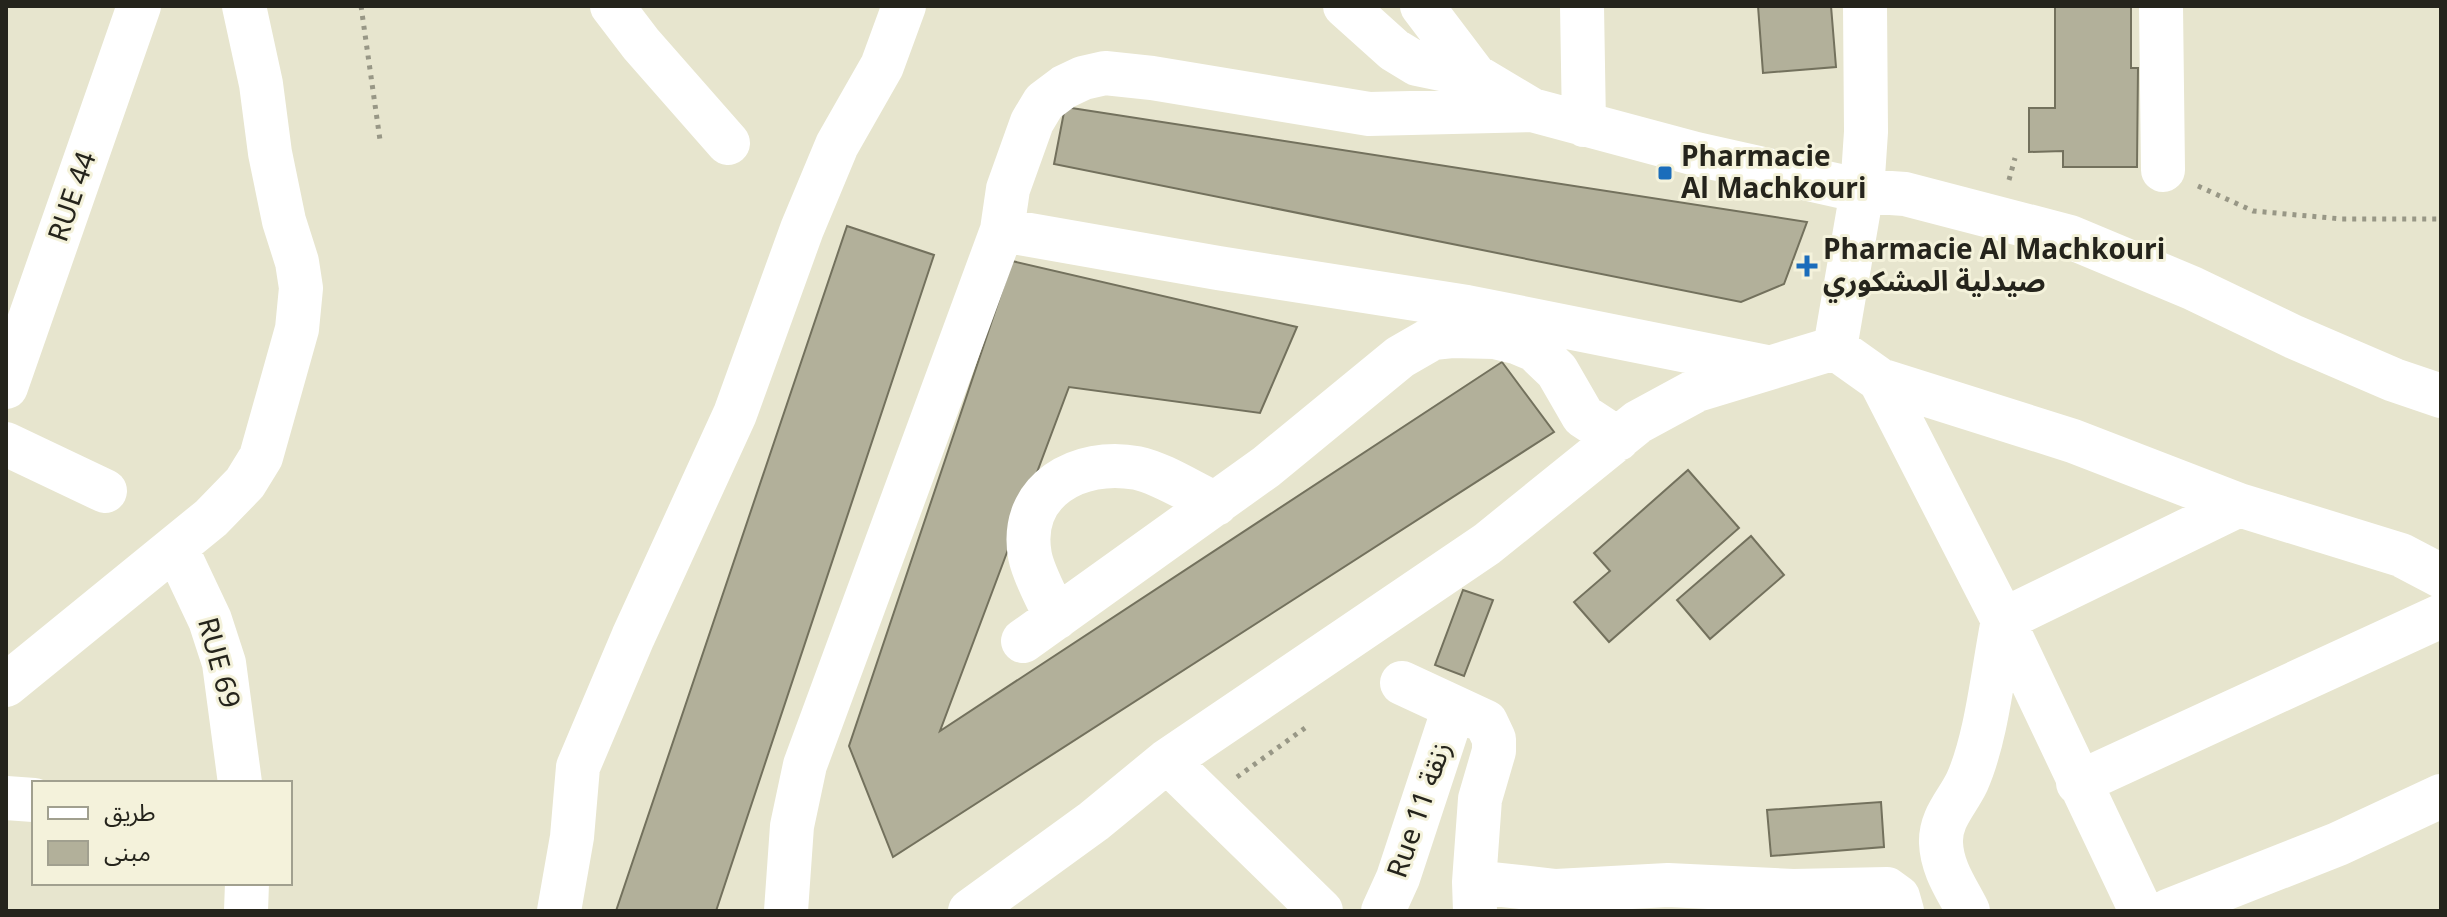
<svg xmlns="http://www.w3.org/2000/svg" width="2447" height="917" font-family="Georgia,'Noto Sans Arabic',serif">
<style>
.building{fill:#b2b09a;stroke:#73715d;stroke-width:2}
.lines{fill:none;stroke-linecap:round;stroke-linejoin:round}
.path{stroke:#989786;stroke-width:5;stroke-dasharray:4 6;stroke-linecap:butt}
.minor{stroke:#fff;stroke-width:44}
.poi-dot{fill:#1b6dbb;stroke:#f4f2db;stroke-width:3}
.labels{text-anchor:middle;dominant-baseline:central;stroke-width:6;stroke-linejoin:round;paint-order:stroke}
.poi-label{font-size:28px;font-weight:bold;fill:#25241c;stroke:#f4f2db;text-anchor:start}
.street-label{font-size:28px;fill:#25241c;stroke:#f4f2db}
</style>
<rect width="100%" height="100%" fill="#e7e5ce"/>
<path class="building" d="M1758,6h73l5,61 -73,6z
M2055,6h76v62h7l-1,99h-74v-16l-34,1v-44h26z
M1065,107l742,115 -23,62 -43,18 -687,-138z
M847,226l87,29 -218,656h-100z
M1012,261l285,66 -37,86 -191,-26 -129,344 562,-369 52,70 -661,425 -44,-111z
M1688,470l51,58 -130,114 -35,-40 36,-31 -16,-18z
M1751,536l33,39 -74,64 -33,-39z
M1463,590l30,10 -29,76 -29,-11z
M1881,802l3,45 -113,9 -4,-46z"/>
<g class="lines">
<path class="path" d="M361,6l19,134
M2009,180l6,-22
M2198,186l55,25 89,8h99
M1237,777l68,-49"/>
<path class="minor" d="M612,6l29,38 87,99
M1345,6l49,44 23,14 58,12 57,34 164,44 166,37 43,3 165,43 122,51 102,49 100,43 47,16
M1422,6l53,70
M1582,6l2,119
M2161,6l2,164
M1002,230l216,38 249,39 300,60
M1835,348l45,32 193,61 166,64 162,50 40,21
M1880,380l123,240 138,291
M6,387l133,-381
M6,444l99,47
M176,548l34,72 14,43 16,120
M1056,618c-8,-19 -22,-42 -26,-62 -12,-66 49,-99 107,-88 24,5 55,25 79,36
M1023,641l243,-174 134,-110 33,-19 19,-2 43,1 21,5 19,8 22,21 26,45 35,23
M1402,683l84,39 8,17v12l-14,48 -6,83 1,29
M6,685l205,-167 34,-35 16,-26 36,-128 4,-41 -4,-26 -13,-41 -14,-68 -9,-69 -17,-78
M1167,761l154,150
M2078,783l363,-167
M6,798l28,2
M1474,882l82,9 112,-6 125,6 94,-2 11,8 4,14
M246,911l1,-28
M559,911l13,-74 6,-70 55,-130 102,-223 67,-185 35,-84 45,-79 22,-60
M786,911l6,-85 13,-61 197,-535 6,-41 24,-67 12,-20 20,-15 19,-9 22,-5 47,5 217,36 163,-4
M970,911l124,-90 73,-60 320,-217 151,-122 59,-32 138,-42 27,-157 4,-59 -1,-126
M1383,911l15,-33 56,-170
M1968,911c-11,-22 -26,-42 -27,-68 -1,-25 16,-40 26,-61 20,-45 26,-112 36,-162l236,-115
M2168,911l170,-67 103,-48"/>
</g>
<g class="poi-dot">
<rect x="1657" y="165" width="16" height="16" rx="4"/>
<path d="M1803 254h8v8h8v8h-8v8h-8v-8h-8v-8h8z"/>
</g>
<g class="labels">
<g class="poi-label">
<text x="1681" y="157">Pharmacie<tspan x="1681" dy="32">Al Machkouri</tspan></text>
<text x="1823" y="250">Pharmacie Al Machkouri<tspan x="1823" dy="32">صيدلية المشكوري</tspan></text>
</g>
<g class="street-label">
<text transform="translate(73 197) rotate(-71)">RUE 44</text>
<text transform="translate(218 663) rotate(75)">RUE 69</text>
<text transform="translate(1420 810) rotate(-71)">Rue 11 زنقة</text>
</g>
</g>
<rect width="2447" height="917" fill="none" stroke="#25241c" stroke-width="16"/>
<rect x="32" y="781" width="260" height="104" fill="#f4f2db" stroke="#a1a08f" stroke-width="2"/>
<rect x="48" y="807" width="40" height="12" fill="#ffffff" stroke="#a1a08f" stroke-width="2"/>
<text x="104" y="821" font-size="24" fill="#25241c">طريق</text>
<rect x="48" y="841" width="40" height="24" fill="#b2b09a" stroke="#a1a08f" stroke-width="2"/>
<text x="104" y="861" font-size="24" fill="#25241c">مبنى</text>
</svg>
